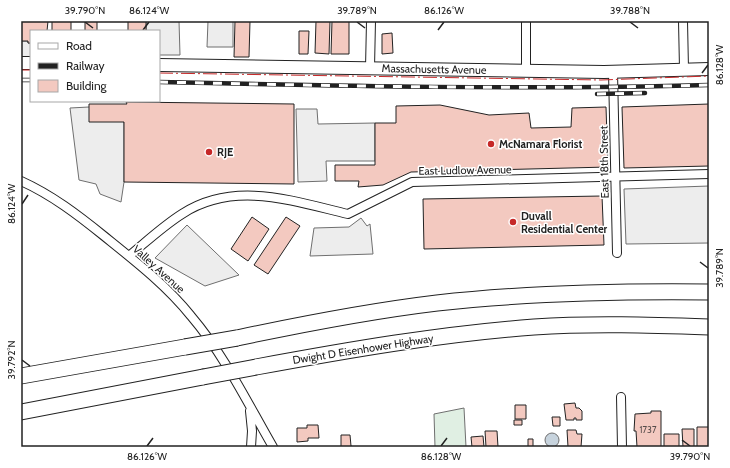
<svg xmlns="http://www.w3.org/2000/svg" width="730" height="468" font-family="Cabin,sans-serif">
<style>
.green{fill:#e0efe3;stroke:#6f6f6f}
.parking{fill:#ededed;stroke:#6f6f6f}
.water{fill:#c7d3dd;stroke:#6f6f6f}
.building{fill:#f3c9c0;stroke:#222}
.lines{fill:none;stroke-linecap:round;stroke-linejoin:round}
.street-casing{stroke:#222;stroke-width:10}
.secondary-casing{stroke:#222;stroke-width:14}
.highway-casing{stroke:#222;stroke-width:17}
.street{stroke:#fff;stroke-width:8}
.secondary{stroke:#fff;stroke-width:12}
.highway{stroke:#fff;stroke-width:15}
.rail-casing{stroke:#222;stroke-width:4.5}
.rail{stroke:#fff;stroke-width:3;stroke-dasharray:9;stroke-linecap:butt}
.highway-bridge-casing{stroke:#222;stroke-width:17;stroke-linecap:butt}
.highway-bridge{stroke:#fff;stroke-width:15}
.power{stroke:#c62828;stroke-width:1;stroke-dasharray:14 3 2 3;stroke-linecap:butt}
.ticks{fill:none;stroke:#222;stroke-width:1.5}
.poi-dot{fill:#c62828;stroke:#fff;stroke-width:1.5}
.labels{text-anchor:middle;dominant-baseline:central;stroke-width:3;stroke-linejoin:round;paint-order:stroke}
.number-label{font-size:9px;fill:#564c4a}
.street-label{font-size:11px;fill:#222;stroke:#fff}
.poi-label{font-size:11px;font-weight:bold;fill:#222;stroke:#fff;text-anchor:start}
.neatline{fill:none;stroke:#222;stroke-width:1.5}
.ticks-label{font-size:10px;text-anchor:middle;fill:#222}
</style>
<rect width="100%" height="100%" fill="#fff"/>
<path class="green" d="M464,408l2,39h-31l-1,-33z"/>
<path class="parking" d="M146,21h33l1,34h-21v-24h-13z
M208,21h25v26h-26z
M21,41h7v2h3v14h-10z
M89,107l35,15v60l-3,20 -21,-8 -4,-10 -17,-4 -9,-72z
M296,109h21l1,15 57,-1v38h-49l1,20 -29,1z
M709,186v57l-83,1 -2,-55z
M361,218l6,8 3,-2 3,30 -63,2 4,-28 35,-1z
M187,225l52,50 -34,11 -50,-28z"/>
<path class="water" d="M545 440a7 7 0 1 1 14 0a7 7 0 1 1-14 0Z"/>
<path class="building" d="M21,21h27l-1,10h-16v12h-3v-2h-7z
M52,21h19v10h-19z
M85,21h12v10h-12z
M128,21h18v10h-18z
M235,21h15l-1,36h-15z
M316,21h14l-1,33 -14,-1z
M332,21h17v33h-18z
M299,31h10l-1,23h-9z
M392,33l1,20 -11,1v-20z
M126,102l168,2v80l-170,-2v-60h-35v-18h38z
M709,104v62l-85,2 -2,-61z
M440,105l49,10 40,-2 2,15 40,-1 1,-19 34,-1 2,60 -197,5 -28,13 -25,2 1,-6h-24v-16h40v-42h21v-17z
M602,196l2,49 -180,4 -1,-50z
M252,217l17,12 -21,32 -17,-12z
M286,217l14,9 -32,48 -14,-9z
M575,403l1,5h3l3,3v9h-6v-2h-2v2h-8l-2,-16z
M515,405h11v14h-11z
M651,411h10v36h-24l-1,-16h-2l1,-17 16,-1z
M552,417h8v9h-7z
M514,420h8v5h-8z
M307,425h11l1,13h-11v3l-11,1v-14h10z
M697,427h12v20h-12z
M682,429h12v18h-11z
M567,430h9l1,4h5l-1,13h-13z
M485,431h12l1,16h-12z
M664,434h15v13h-15z
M341,435h9l1,11 2,1h-12z
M483,436l1,11h-12l-1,-10z
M528,439h5v8h-5z"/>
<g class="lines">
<g class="street-casing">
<path id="street" d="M526,21v50
M683,21l1,48
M370,68l1,-47
M613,72l4,181
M21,181c31,14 57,34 83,55 31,25 62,49 87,80 34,40 56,86 82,131
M129,256c17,-14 34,-30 53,-42 52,-34 111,-13 166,0l64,-32 297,-8
M621,397l1,50
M250,411l2,20 -1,16"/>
</g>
<g class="secondary-casing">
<path id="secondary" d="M21,63h10
M159,65l445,7 105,-3"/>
</g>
<g class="highway-casing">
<path id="highway" d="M237,338c66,-14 133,-27 200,-35 90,-10 181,-12 272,-11
M256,367c92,-17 184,-33 278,-40 58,-4 117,-2 175,0
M21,376l164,-29
M21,412l182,-35"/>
</g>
<use href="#street" class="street"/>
<use href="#secondary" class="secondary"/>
<use href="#highway" class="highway"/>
<g class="rail-casing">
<path id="rail" d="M21,80h10
M159,82c183,4 367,8 550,3
M597,94l48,-1"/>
</g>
<use href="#rail" class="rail"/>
<g class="highway-bridge-casing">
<path id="highway-bridge" d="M185,347l52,-9
M203,377l53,-10"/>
</g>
<use href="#highway-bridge" class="highway-bridge"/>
<path class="power" d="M21,70h10
M159,73l442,7 108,-4"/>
</g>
<path class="ticks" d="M85,22l8,6M357,22l8,6M630,22l8,6M143,30l6,-8M438,30l6,-8M702,73l6,-8M22,204l6,-9M700,262l8,6M22,360l8,6M682,440l8,6M147,446l6,-8M441,446l6,-8"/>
<g class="poi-dot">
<circle cx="491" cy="144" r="4"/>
<circle cx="209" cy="152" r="4"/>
<circle cx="513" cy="222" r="4"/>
</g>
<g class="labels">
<g class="number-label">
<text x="648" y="429">1737</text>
</g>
<g class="street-label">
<text transform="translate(434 69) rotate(1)">Massachusetts Avenue</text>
<text transform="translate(604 162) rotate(-91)">East 18th Street</text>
<text transform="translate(465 170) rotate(-1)">East Ludlow Avenue</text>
<text transform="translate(159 269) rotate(42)">Valley Avenue</text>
<text transform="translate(363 349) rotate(-9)">Dwight D Eisenhower Highway</text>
</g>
<g class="poi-label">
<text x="499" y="144">McNamara Florist</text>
<text x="217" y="152">RJE</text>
<text x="521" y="216">Duvall<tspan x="521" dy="13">Residential Center</tspan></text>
</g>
</g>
<rect width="730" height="468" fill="none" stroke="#ffffff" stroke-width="44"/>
<rect x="30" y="30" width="130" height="72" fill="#ffffff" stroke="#a7a7a7"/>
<rect x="38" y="43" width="20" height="6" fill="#ffffff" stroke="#a7a7a7"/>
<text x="66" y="50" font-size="12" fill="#222222">Road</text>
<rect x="38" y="63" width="20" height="6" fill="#222222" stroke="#a7a7a7"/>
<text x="66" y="70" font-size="12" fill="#222222">Railway</text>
<rect x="38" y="80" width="20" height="12" fill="#f3c9c0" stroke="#a7a7a7"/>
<text x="66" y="90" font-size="12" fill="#222222">Building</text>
<rect x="22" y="22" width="686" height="424" class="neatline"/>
<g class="ticks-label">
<text x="85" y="14">39.790°N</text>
<text x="149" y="14">86.124°W</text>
<text x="357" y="14">39.789°N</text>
<text x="444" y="14">86.126°W</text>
<text x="630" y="14">39.788°N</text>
<text transform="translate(719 65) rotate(-90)" y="4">86.128°W</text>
<text transform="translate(11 204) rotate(-90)" y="4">86.124°W</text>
<text transform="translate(719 268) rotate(-90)" y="4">39.789°N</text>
<text transform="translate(11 360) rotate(-90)" y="4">39.792°N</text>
<text x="147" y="460">86.126°W</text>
<text x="441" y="460">86.128°W</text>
<text x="690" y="460">39.790°N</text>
</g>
</svg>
